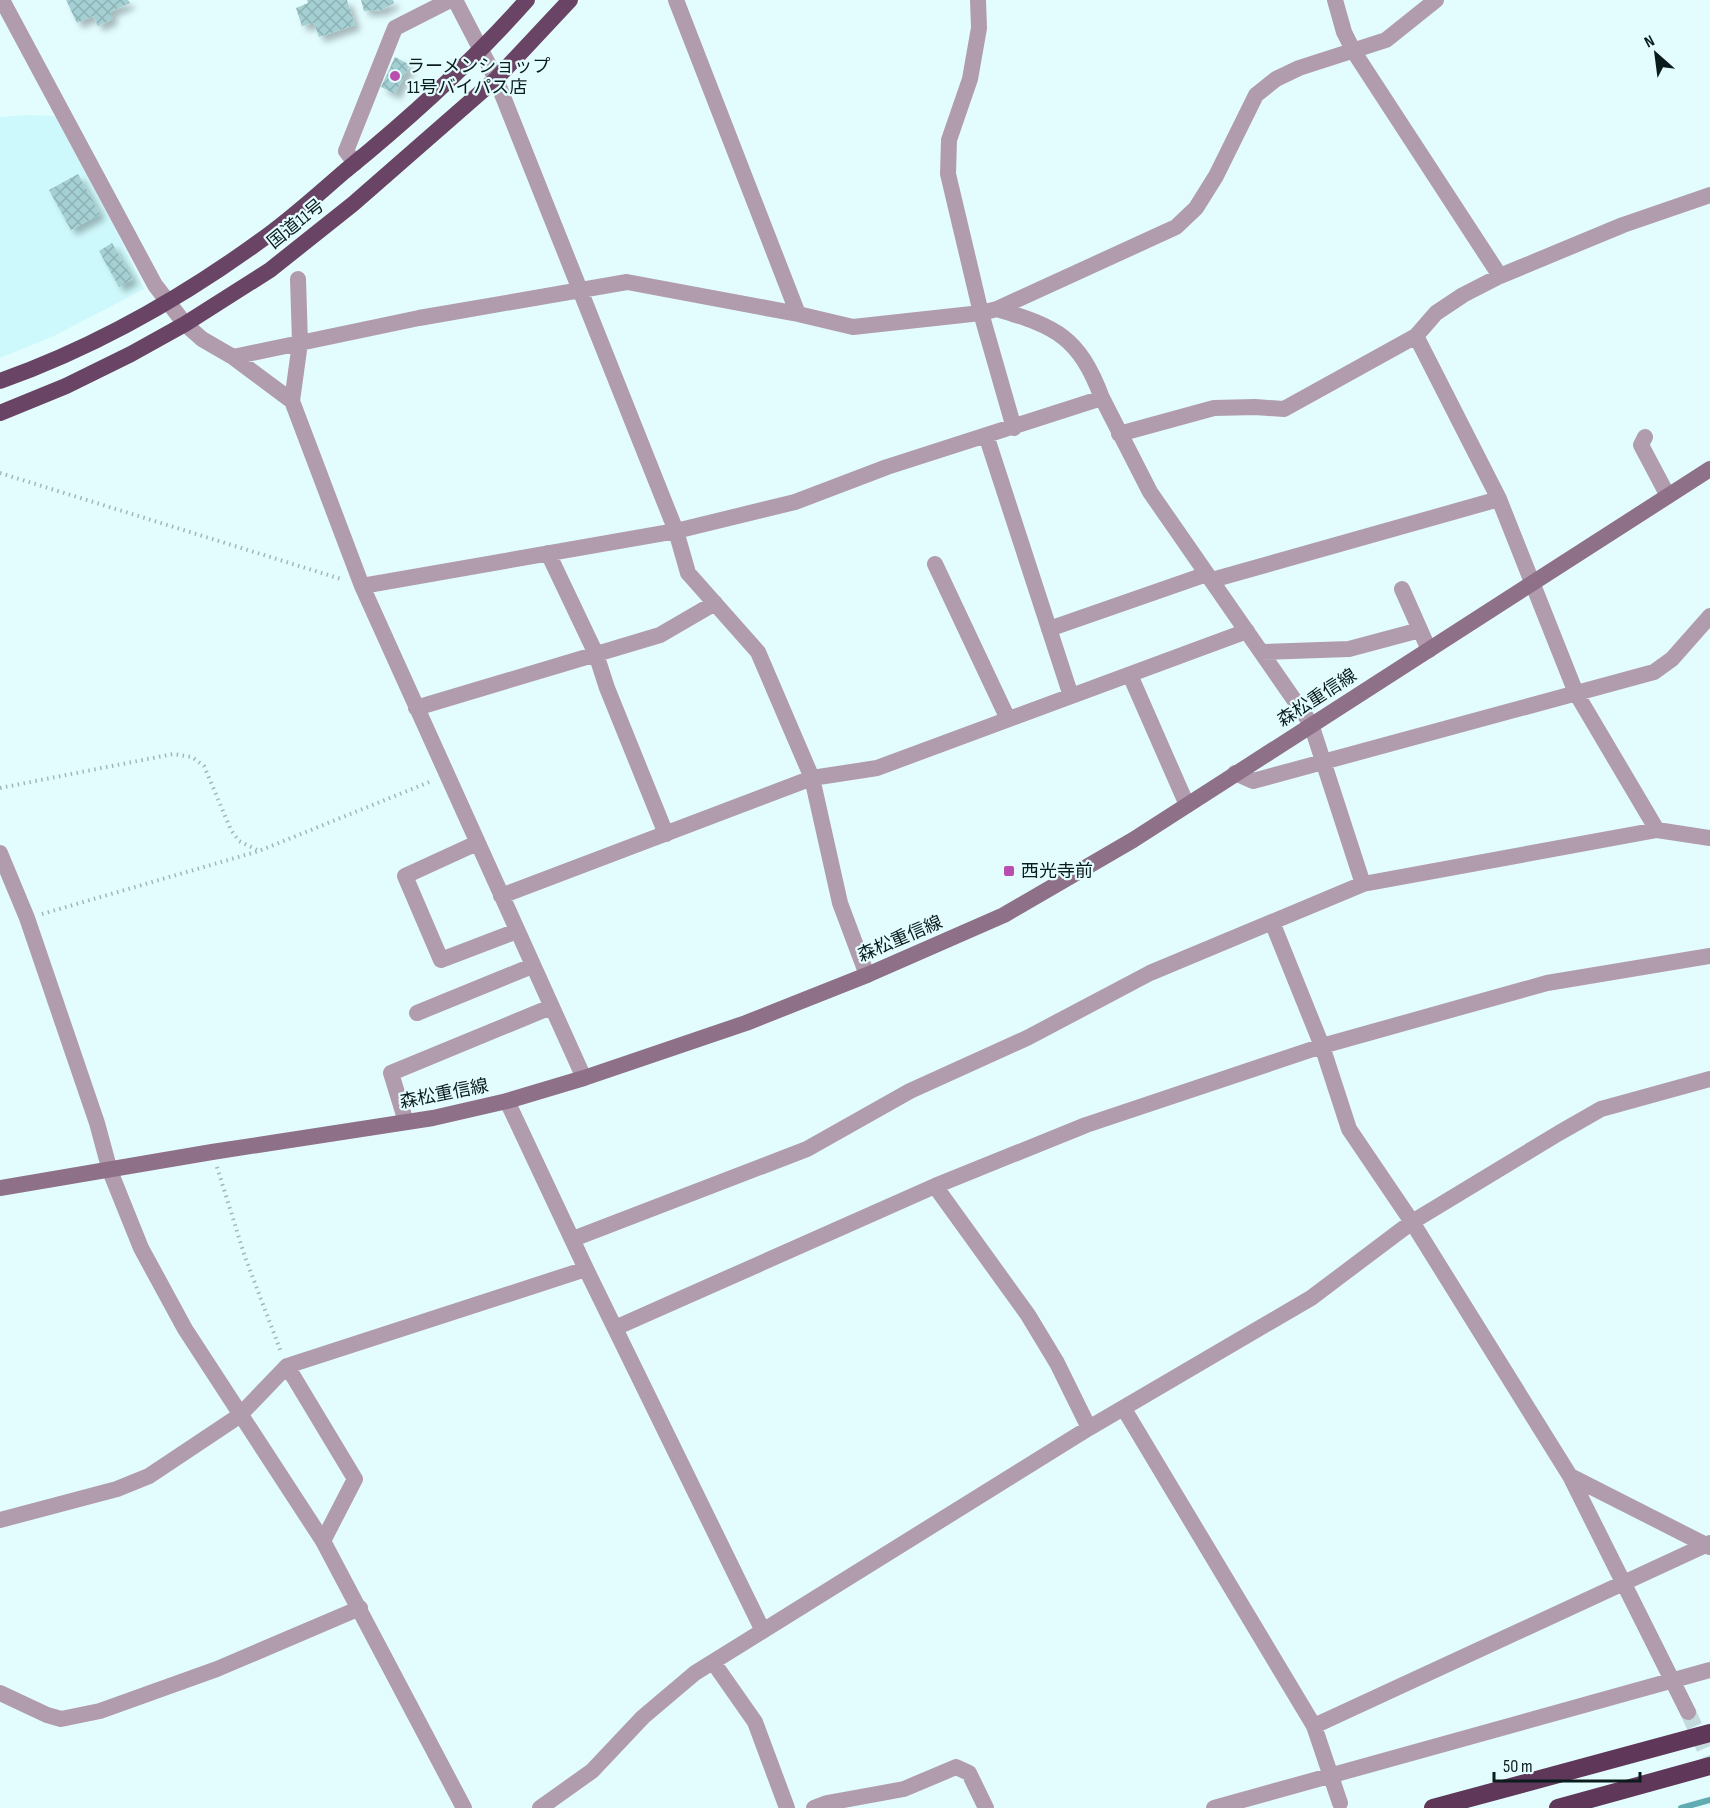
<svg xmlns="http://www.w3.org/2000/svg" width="1710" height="1808" font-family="'Sofia Sans Condensed','Noto Sans JP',sans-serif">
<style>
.built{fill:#cef9fc}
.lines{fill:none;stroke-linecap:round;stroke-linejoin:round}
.stream{stroke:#60acb2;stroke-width:6}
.building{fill:url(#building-cross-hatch);filter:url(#shadow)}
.minor-tunnel{stroke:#c3dbdd;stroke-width:16;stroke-dasharray:16 8;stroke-linecap:butt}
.path{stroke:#a0b7b9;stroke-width:4;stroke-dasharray:1.5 4.5;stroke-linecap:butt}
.minor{stroke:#b19cad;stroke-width:16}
.tertiary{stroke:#b19cad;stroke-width:16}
.secondary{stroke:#8e7089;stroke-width:16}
.trunk{stroke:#6a4464;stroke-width:16}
.motorway{stroke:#5f3759;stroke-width:18}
.poi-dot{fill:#ba4eae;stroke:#e3fdff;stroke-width:2}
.labels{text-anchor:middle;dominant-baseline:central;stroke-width:4.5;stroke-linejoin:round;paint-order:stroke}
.poi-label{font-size:18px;fill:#0b1c1d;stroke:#e3fdff;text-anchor:start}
.street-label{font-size:18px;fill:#0b1c1d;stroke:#e3fdff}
</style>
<defs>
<pattern id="building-cross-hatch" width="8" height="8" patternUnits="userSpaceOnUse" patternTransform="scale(1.5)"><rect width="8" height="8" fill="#a5d0d3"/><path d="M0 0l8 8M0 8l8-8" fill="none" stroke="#8db2b5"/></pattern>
<filter id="shadow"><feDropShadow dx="5.5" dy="5.5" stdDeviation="3" flood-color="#0004"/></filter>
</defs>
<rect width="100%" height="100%" fill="#e3fdff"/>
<path class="built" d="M28,115l27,1 61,114 28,59 -90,47 -54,22v-241z"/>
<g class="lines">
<path class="stream" d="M1681,1808l29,-8"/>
</g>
<path class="building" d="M66,0h62l2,3 -20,9 3,7 -15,7 -5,-10 -16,7z
M307,0h40l8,25 -36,12 -5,-14 -12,3 -6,-18 12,-5z
M361,0h32l1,3 -13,7 -17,1z
M395,57l15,8 -15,29 -14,-7z
M78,174l22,40 -29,16 -22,-40z
M112,243l21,36 -14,8 -20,-36z"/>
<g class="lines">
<path class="minor-tunnel" d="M1688,1712l22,49"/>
<path class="path" d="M0,473l341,106
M0,788l173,-34 19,3 12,9 27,64 8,11 20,10
M42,914l217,-63 173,-70
M217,1167l28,90 36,95"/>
<path class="minor" d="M2,0l153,285 30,39 17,15 31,18 59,44 70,185 222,492
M676,0l122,314
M978,0l1,28 -9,51 -21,61 -1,34 33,139 33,115
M1335,0l9,32 10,20 146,224
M496,79l180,452 12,42 70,79 54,126 28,125 27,72
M355,163l-9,-12 49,-123 55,-28
M997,309c60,18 82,28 105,89
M1416,336l83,163 77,194 81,137
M233,357l186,-39 208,-36 171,32 55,13 128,-14 16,-4 179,-82 20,-19 20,-32 40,-81 20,-16 23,-11 87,-28 50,-40
M292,401l8,-58 -2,-64
M1119,434l95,-26 41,-1 29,2 132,-73 20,-23 27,-18 37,-19 123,-51 87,-30
M986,435l85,261
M1645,437l-4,8 27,51
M548,553l48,101 11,34 59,146
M935,564l73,155
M1212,580l287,-81
M362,586l314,-55 119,-29 92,-35 215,-69 48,94 161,232 52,160
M1402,589l27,61
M1049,629l158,-55
M1262,652l87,-3 71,-19
M1130,675l57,130
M416,708l244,-73 55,-32
M1235,773l18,8 401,-109 18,-13 38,-43
M477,843l-72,33 36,84 76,-29
M501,896l311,-118 65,-10 370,-137
M1272,922l50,124 27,83 63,93 158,254 140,71
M417,1013l115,-47
M507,1101l79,168 177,362
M406,1122l-15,-49 160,-66
M935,1186l93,129 29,48 32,65
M573,1239l234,-90 103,-58 117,-53 123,-65 213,-89 294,-54 53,8
M615,1328l320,-142 151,-61 236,-79 225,-63 163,-27
M287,1366l68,113 -32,62
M1124,1409l190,317 26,77
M1570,1476l118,236
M0,1520l117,-31 32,-13 90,-60 48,-50 299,-97
M713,1662l42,60 32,86
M0,1693l47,22 14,4 39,-8 117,-42 143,-61
M1314,1726l396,-183
M540,1808l52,-37 51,-54 52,-44 394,-245 222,-130 101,-76 147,-89 42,-24 109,-30
M814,1808l13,-5 77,-14 52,-22 13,6 17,35
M1214,1808l496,-138"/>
<path class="tertiary" d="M455,0l41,79
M0,853l27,65 70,205 13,48 31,77 44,81 138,212 141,267"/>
<path class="secondary" d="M0,1188l212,-36 221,-34 74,-17 77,-23 162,-55 121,-48 137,-60 129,-75 577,-371"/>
<path class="trunk" d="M0,381c93,-33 180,-82 260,-140 30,-21 57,-46 85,-70 65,-53 126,-108 182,-171
M0,413l66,-27 65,-32 54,-30 85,-54 83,-66 143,-125 74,-79"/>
<path class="motorway" d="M1433,1808l277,-75
M1558,1808l152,-42"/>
</g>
<g class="poi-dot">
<circle cx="395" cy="76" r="6"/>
<rect x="1003" y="865" width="12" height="12" rx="3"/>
</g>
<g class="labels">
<g class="poi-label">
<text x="407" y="66">ラーメンショップ<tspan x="407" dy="21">11号バイパス店</tspan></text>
<text x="1021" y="871">西光寺前</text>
</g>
<g class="street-label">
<text transform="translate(296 224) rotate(-39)">国道11号</text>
<text transform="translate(1317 698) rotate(-33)">森松重信線</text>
<text transform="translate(900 939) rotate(-23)">森松重信線</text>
<text transform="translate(444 1094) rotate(-11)">森松重信線</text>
</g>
</g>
<g transform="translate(1656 54) rotate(332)" stroke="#e3fdff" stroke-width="4.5" paint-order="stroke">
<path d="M0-4.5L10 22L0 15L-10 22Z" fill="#0b1c1d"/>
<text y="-9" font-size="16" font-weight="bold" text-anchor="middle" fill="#0b1c1d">N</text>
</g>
<path d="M1494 1772v9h146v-9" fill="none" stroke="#0b1c1d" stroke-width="3"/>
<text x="1503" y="1772" font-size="18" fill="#0b1c1d" stroke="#e3fdff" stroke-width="4.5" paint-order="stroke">50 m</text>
</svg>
